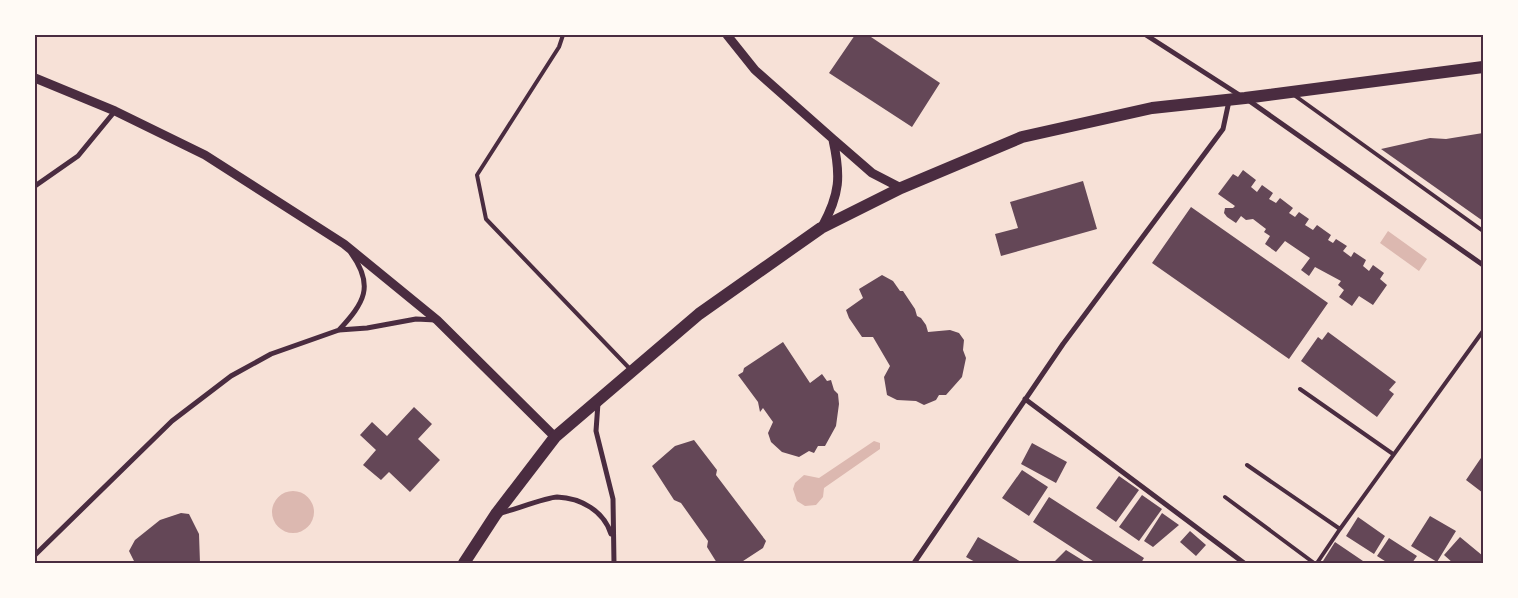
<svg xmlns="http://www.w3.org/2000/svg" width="1518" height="598" font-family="'DM Sans',sans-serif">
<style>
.water{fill:#dcb8b0}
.building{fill:#644757}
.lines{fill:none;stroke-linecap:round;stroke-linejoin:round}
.service{stroke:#4a2c40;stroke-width:4}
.minor{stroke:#4a2c40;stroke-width:5}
.tertiary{stroke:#4a2c40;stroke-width:9}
.primary{stroke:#4a2c40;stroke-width:12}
.neatline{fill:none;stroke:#4a2c40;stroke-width:2}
</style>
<rect width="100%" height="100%" fill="#f7e1d7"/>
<path class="water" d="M1388,231l39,28 -8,12 -39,-28z
M874,441l6,2v6l-56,39 -1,9 -7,8 -11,1 -8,-5 -4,-12 2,-6 9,-8 15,3z
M272 512a21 21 0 1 1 42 0a21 21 0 1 1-42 0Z"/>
<path class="building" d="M855,35h13l72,48 -28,44 -83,-54z
M1483,133v88l-102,-72 49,-11 16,1z
M1243,170l13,10 -5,7 6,5 5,-7 11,8 -4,6 7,4 4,-5 13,10 -4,5 6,4 4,-5 10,7 -4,6 8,5 4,-5 14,10 -3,5 5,3 3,-4 11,7 -4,5 8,6 3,-5 12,8 -3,6 6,5 4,-6 11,8 -4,6 7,6 -14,20 -14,-9 -7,10 -13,-9 5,-7 -6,-5 3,-4 -26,-14 -6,9 -8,-6 9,-12 -25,-17 -9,11 -11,-8 5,-8 -6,-4 2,-3 -13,-10 -7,1 -5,-4 -5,7 -9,-6 -3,-4 1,-5h8l2,-2 -17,-12 15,-20 5,3z
M1083,181l14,48 -96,27 -6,-22 23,-6 -8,-26z
M1191,207l137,96 -39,56 -137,-96z
M882,275l11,6 7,10h3l12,18 2,7 4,2 5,7 2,7 22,-2 9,3 5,7 -1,10 3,8 -4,19 -16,18h-7l-3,5 -12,5 -8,-4 -19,-1 -10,-5 -3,-18 6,-11 -17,-29h-11l-13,-19 -3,-8 17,-12 -4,-9z
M1328,332l68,50 -7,8 5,4 -17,23 -76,-56 17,-24 4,3z
M783,342l27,41 12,-9 5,7 4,-1 3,10 4,4 1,10 -3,22 -11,20h-7l-4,7 -5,-2 -10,6 -17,-5 -11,-10 -3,-9 5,-11 -10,-14 -3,4 -2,-10 -20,-27 5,-3 1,-4z
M414,407l18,17 -14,15 22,21 -30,32 -21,-20 -8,8 -18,-15 13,-15 -16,-15 12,-13 15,14z
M694,440l23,30 -1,5 50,66 -3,7 -23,15h-23l-10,-16 1,-6 -27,-38 -7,-3 -22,-34 23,-20z
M1032,443l35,19 -11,21 -35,-19z
M1483,455v38l-17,-13z
M1022,470l26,17 -19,29 -27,-18z
M1119,476l20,14 -23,32 -20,-14z
M1142,495l20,14 -23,32 -20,-14z
M1049,497l95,61 -3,5h-45l-63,-41z
M181,513l8,1 10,20 1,29h-65l-6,-12 6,-11 25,-20z
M1162,513l17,12 -26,22 -9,-6z
M1430,516l26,15 -19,31 -26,-16z
M1358,517l27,19 -11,18 -28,-18z
M1190,531l16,14 -10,11 -16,-14z
M978,537l45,26h-46l-11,-6z
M1460,537l23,19 -2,7h-28l-9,-8z
M1389,538l28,18 -5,7h-24l-11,-7z
M1335,542l28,19 -2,2h-35l-3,-2z
M1066,550l21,13h-34z"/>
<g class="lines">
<path class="service" d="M563,35l-4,12 -82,128 9,44 145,151
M1294,95l189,136
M1300,389l93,65
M1247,465l93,64 143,-198
M1225,497l89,66
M1317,563l23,-34"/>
<path class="minor" d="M1146,35l95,61
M1248,100l235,165
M35,186l43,-30 37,-45
M339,330c25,-27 36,-44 12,-77
M1025,399l219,164
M598,403l-2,28 17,68 1,64
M501,513c12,-3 47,-16 56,-16 24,1 47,14 54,37
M35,555l137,-134 59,-45 40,-22 68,-24 28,-2 49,-9 20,1
M914,563l149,-219 160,-215 6,-28"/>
<path class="tertiary" d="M727,35l28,35 78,69 39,34 29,15
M35,78l80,33 90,44 139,89 93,76 118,117
M822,227c18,-33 19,-51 11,-87"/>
<path class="primary" d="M464,563l32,-49 59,-77 144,-123 122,-86 80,-40 121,-51 130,-29 93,-10 238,-31"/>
</g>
<rect width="1518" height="598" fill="none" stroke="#fffaf5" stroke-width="72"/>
<rect x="36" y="36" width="1446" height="526" class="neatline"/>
</svg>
